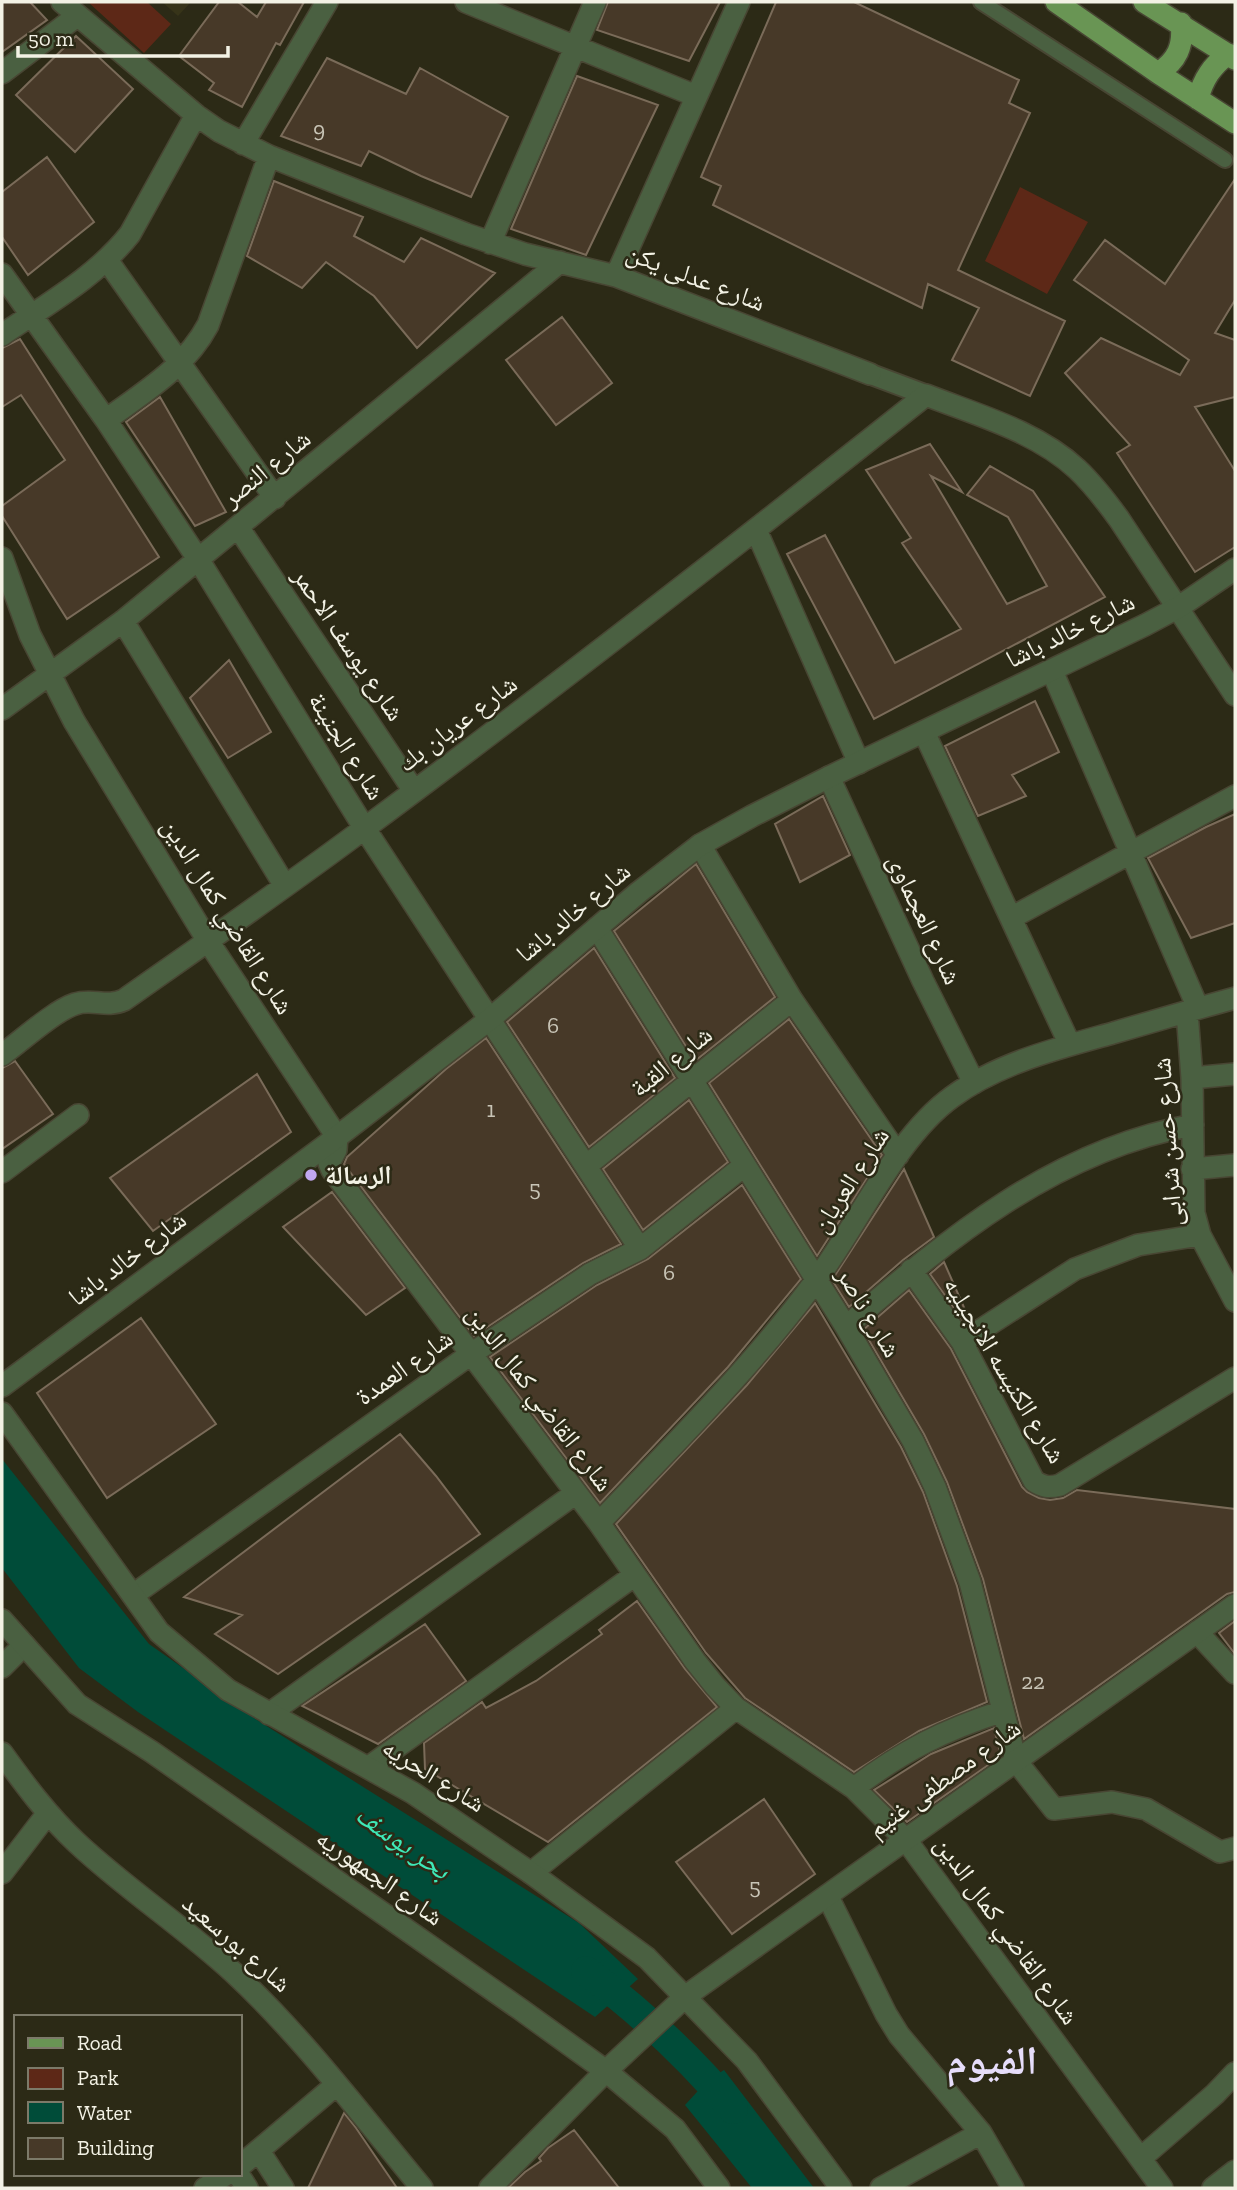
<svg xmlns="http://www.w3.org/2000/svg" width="1237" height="2190" font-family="'Zilla Slab','Noto Naskh Arabic',serif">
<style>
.built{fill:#373419}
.green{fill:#5d2817}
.water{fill:#004c39}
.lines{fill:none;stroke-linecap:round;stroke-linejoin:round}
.canal{stroke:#004c39;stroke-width:30}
.building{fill:#473928;stroke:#7a6b59;stroke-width:2}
.service-casing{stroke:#484633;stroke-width:18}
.pedestrian-casing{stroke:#484633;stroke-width:23}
.minor-casing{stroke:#484633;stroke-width:24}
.tertiary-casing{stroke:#484633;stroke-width:24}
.primary-casing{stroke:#484633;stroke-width:24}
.service{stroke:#4a6041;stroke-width:14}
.pedestrian{stroke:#4a6041;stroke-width:19}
.minor{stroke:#4a6041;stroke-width:21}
.tertiary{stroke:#4a6041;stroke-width:21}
.primary{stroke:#699554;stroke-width:21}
.poi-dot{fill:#c2a8f2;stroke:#2c2a16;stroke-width:2.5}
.labels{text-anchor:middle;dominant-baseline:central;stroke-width:5;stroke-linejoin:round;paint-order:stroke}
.number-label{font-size:23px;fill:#c8c4b6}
.street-label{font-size:26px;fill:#f3f2e5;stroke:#2c2a16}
.poi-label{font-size:26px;font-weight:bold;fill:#f3f2e5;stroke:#2c2a16;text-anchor:start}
.water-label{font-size:28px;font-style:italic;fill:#3ee9b8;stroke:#2c2a16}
.town-label{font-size:40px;font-weight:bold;fill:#e6ddfa;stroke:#2c2a16}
</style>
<rect width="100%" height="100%" fill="#2c2a16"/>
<path class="built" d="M162,2h29l-13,14z"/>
<path class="green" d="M88,2h59l24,22 -27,29z
M1020,187l68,35 -41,72 -62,-33z"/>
<path class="water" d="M2,1459l147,185 108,76 322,203 59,56 -43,38 -457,-305 -59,-44 -77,-100z
M724,2070l90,118h-62l-67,-83 23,-25z"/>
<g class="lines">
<path class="canal" d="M586,1971c54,40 104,87 147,138"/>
</g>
<path class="building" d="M2,2h28l17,18 -45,32z
M219,2h19l19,15 9,-15h38l-24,43 -4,-2 -34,64 -33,-17 5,-7 -35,-27z
M608,2h112l-31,59 -92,-31z
M776,2h78l165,78 -10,23 21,10 -72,157 107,51 -35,75 -78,-36 27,-52 -51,-24 -6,24 -209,-103 8,-19 -20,-9z
M76,36l57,53 -58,63 -59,-57z
M327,58l79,36 14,-26 88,49 -37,80 -50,-21 -52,-25 -8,15 -80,-30z
M577,76l81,29 -72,150 -75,-26z
M47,157l47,65 -66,53 -26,-38v-45z
M1235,179v121l-20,33 20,7v57l-40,10 40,64v76l-40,25 -78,-119 13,-8 -65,-72 36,-35 79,37 9,-15 -115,-80 31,-40 60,44z
M274,181l89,36 -9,19 50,26 17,-24 74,35 -78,75 -43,-52 -48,-34 -24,26 -55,-32z
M562,317l50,66 -56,42 -50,-65z
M20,339l139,218 -92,62 -65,-103v-10l63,-46 -44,-65 -19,12v-59z
M160,397l66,115 -31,14 -69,-104z
M930,444l32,48 -31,-16 76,128 40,-18 -39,-69 -41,-22 23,-29 43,25 72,106 -231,122 -87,-165 38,-19 70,128 66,-34 -59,-86 9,-5 -45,-68z
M229,660l42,72 -43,26 -38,-60z
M1035,701l24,51 -47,23 14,21 -48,20 -33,-70z
M823,796l27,59 -50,27 -25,-58z
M1235,814v109l-44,15 -43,-80 58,-31z
M696,864l79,133 -80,64 -81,-130z
M594,948l81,130 -86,69 -82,-125z
M789,1019l93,136 -65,101 -108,-173z
M486,1038l135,206 -38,19 -109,73 -130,-172 3,-7 99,-88z
M15,1061l38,53 -51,35v-81z
M257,1074l34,58 -138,99 -43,-53z
M689,1100l39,62 -85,68 -40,-61z
M904,1169l30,68 -31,23 -54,47 -17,-27z
M742,1185l59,94 -73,88 -128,136 -110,-146 107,-72 51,-26z
M332,1192l73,96 -39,27 -83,-88z
M944,1262l26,59 -5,3 -35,-50z
M909,1290l42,59 71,138 5,5 12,6 11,2 13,-2 14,-8 158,19v83l-8,2 -203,145 -41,-160 -36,-97 -23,-48 -61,-104z
M815,1303l86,144 22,45 34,94 30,116 -68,29 -65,41 -109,-74 -39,-45 -90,-129 131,-139z
M141,1318l75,106 -109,74 -70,-105z
M400,1434l36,42 44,58 -202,140 -63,-40 27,-19 -58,-18z
M637,1601l48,68 32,38 -169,135 -123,-73 -1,-26 58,-41 4,6 50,-27 66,-47 -3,-4z
M1235,1621v33l-16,-21z
M425,1624l41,57 -88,63 -76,-38z
M994,1728l7,28 -94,66 -33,-32 57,-36z
M764,1799l51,75 -83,60 -56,-72z
M344,2113l12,15 41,60h-89z
M574,2130l45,58h-111l17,-16 16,-11 -2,-3 9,-10z"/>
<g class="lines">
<g class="service-casing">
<path id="service" d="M981,2l244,158"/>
</g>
<g class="pedestrian-casing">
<path id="pedestrian" d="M870,374l56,21"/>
</g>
<g class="minor-casing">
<path id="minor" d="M62,2l134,113 23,16 50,25 197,78 59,20 91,22 254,98
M466,2l230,94
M2,73l75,-57
M243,144l84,-142
M490,243l105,-241
M107,260l168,238
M2,274l104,146 92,139 167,270 275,420
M616,276l123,-274
M2,335c45,-31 94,-58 128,-101l66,-119
M106,420c38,-28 79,-52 102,-95l61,-169
M238,527l176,264
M756,530l103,233
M2,558l28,77 44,86 134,220 129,196 -1,13 -7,13 3,7 267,353 96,138 20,25 21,22 118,80 52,52 256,348
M123,621l162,265
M1052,671l146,337
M2,709l121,-88 437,-359
M924,732l146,313
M829,777l94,204 51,102
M700,845l92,155 106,155
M1011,918l224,-122
M597,928l249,399 67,114 22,46 35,95 46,179 38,48 58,-7 34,7 74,43 15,-4
M1187,1012l5,66 2,135 6,22 35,66
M2,1055c19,-14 52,-44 73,-51 17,-6 31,4 49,-4 81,-57 162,-113 241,-172 190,-141 376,-286 561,-433 51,20 110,36 151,74 16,15 29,32 42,50l116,176
M1192,1078l43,-4
M586,1166l206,-166
M1192,1169l43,-4
M2,1172l76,-57
M911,1270l51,72 72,139c9,6 15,7 26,4l175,-107
M846,1327c102,-89 209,-177 347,-202
M962,1342l113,-73 63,-24 62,-10
M599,1523c74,-78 151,-154 215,-240 44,-57 81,-145 138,-186 46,-34 107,-49 161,-64 41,-12 82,-24 122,-35
M133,1595l338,-241 119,-80 50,-25 105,-84
M1197,1632l38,41
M2,1667l22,-22
M269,1714l307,-221
M2,1753c23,32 46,63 75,90 49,46 106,83 156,129 70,65 128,143 189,216
M369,1767l266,-192
M854,1788c50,-38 90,-58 149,-77
M2,1873l46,-60
M531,1873l205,-165
M828,1897l58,117 13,21 82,98 32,55
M259,2151l24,37
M1141,2158l74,-64 20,-21
M240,2166l96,-81
M238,2174l9,14
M205,2188l22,-14
M881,2188l100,-55
M1213,2188l22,-17"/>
</g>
<g class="tertiary-casing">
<path id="tertiary" d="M2,1386l335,-249 153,-118 149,-127 61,-47 52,-29 77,-39 316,-152 34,-18 56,-38
M2,1413l157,219 69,58 185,103 118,80 116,85 100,103 94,127
M2,1620l75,84 75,48 368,257 86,62 69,58 44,59
M490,2188l116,-117 80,-75 549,-391"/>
</g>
<g class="primary-casing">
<path id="primary" d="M1056,2l102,71 77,50
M1144,2l91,57
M1158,73c19,-12 26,-27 23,-50
M1198,99c5,-20 14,-33 30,-45"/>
</g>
<use href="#service" class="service"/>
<use href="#pedestrian" class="pedestrian"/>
<use href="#minor" class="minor"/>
<use href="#tertiary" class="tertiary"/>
<use href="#primary" class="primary"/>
</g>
<circle class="poi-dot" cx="311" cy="1175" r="7"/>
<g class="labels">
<g class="number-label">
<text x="319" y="129">9</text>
<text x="553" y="1025">6</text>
<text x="491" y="1109">1</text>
<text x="535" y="1188">5</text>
<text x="669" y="1272">6</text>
<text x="1033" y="1681">22</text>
<text x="755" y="1886">5</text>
</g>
<g class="street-label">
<text transform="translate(696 277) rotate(21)">شارع عدلى يكن</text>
<text transform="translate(266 468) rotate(-39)">شارع النصر</text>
<text transform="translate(1070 630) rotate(-26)">شارع خالد باشا</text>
<text transform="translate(349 644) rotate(56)">شارع يوسف الاحمر</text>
<text transform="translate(457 723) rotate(-37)">شارع عريان بك</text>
<text transform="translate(347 746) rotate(58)">شارع الجنينة</text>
<text transform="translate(573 912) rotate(-40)">شارع خالد باشا</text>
<text transform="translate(228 916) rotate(58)">شارع القاضي كمال الدين</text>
<text transform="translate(925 919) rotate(65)">شارع العجماوى</text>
<text transform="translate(671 1061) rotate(-39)">شارع القبة</text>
<text transform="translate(1167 1142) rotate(-94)">شارع حسن شرابى</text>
<text transform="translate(850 1180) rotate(-57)">شارع العريان</text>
<text transform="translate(127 1258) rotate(-37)">شارع خالد باشا</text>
<text transform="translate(869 1312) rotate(59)">شارع ناصر</text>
<text transform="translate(404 1367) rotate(-35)">شارع العمدة</text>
<text transform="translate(1005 1370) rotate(59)">شارع الكنيسه الانجيليه</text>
<text transform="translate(540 1398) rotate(53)">شارع القاضي كمال الدين</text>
<text transform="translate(434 1775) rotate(32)">شارع الحريه</text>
<text transform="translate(944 1778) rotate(-36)">شارع مصطفى غنيم</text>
<text transform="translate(380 1877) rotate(35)">شارع الجمهوريه</text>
<text transform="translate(1007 1930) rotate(54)">شارع القاضي كمال الدين</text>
<text transform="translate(237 1943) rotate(41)">شارع بورسعيد</text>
</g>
<g class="poi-label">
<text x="325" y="1175">الرسالة</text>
</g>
<g class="water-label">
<text transform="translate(403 1842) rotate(35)">بحر يوسف</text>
</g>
<g class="town-label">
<text x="992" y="2060">الفيوم</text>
</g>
</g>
<rect width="1237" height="2190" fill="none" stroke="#f3f2e5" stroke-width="7"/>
<rect x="14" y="2015" width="228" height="161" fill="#2c2a16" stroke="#7c7a69" stroke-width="2"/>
<rect x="28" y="2038" width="35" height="10" fill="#699554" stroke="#7c7a69" stroke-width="2"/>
<text x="77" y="2050" font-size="21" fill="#f3f2e5">Road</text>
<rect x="28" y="2068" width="35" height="21" fill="#5d2817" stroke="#7c7a69" stroke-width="2"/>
<text x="77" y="2085" font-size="21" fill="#f3f2e5">Park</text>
<rect x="28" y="2102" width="35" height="21" fill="#004c39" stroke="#7c7a69" stroke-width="2"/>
<text x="77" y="2120" font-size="21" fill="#f3f2e5">Water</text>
<rect x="28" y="2138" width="35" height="21" fill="#473928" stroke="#7c7a69" stroke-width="2"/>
<text x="77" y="2155" font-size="21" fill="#f3f2e5">Building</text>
<path d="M18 46v10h210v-10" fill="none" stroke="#f3f2e5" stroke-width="3.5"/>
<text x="28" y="46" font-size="21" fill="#f3f2e5" stroke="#2c2a16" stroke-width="5" paint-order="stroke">50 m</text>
</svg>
